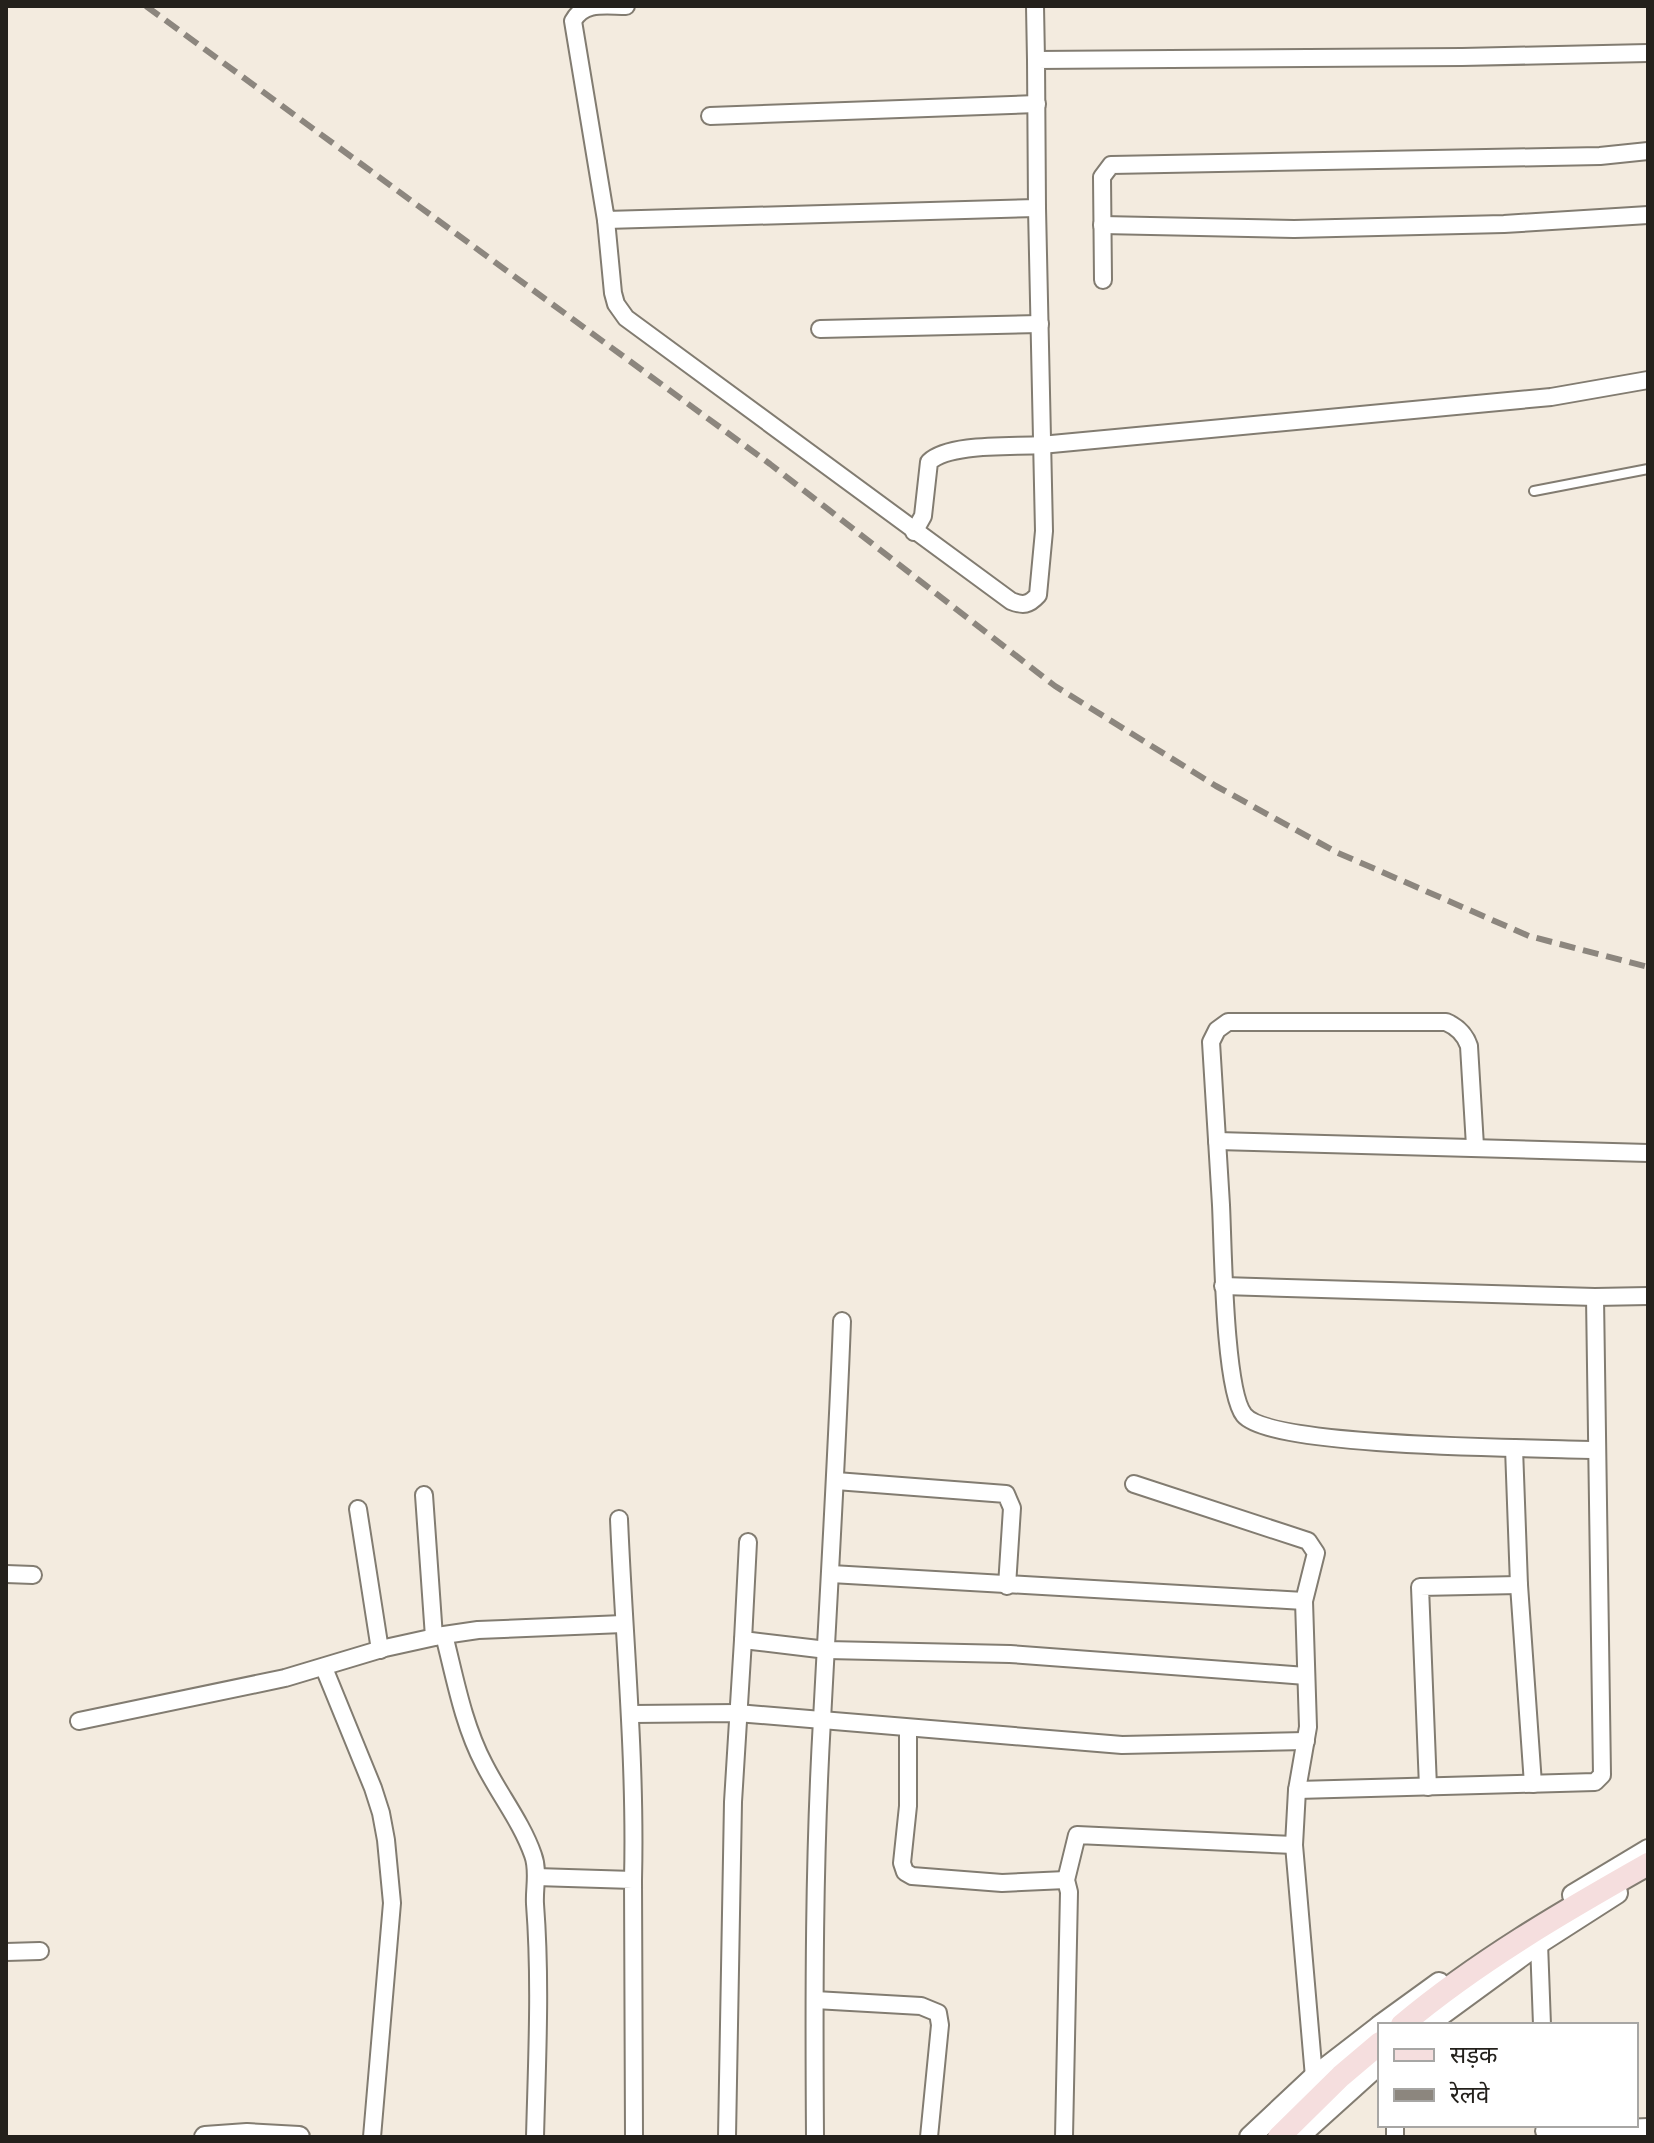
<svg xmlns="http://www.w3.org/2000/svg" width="1654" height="2143" font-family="Montserrat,'Noto Sans Devanagari',sans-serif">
<rect width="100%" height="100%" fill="#f3ebdf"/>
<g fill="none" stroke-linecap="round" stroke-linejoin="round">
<g stroke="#827c71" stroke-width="12">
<polyline id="service" points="1534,491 1648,469"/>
</g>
<g stroke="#827c71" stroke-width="20">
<g id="minor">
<path d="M626 6C606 6 584 1 573 21L606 220 1037 208 1036 60 1462 57 1648 53"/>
<polyline points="1035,6 1036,60"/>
<polyline points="710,116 1037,104"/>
<path d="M606 220 613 293 616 304 626 318 1011 601C1023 606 1029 605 1038 595L1044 531 1037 208"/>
<polyline points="1102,225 1294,229 1504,224 1648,215"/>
<polyline points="1103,280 1102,177 1111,165 1600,156 1648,151"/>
<polyline points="820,329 1040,324"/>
<path d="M914 532 923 516 929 462C949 443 1012 447 1041 445L1551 397 1648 380"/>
<polyline points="1217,1141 1648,1153"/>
<path d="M1475 1146 1469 1046C1465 1034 1458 1027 1446 1022H1228L1217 1030 1211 1042C1214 1097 1218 1151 1221 1205 1223 1244 1224 1390 1244 1415 1271 1448 1542 1448 1597 1450"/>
<polyline points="1223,1286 1595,1297 1648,1296"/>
<polyline points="1514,1448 1519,1585 1533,1784"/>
<polyline points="836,1481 1006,1494 1012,1508 1007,1586"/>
<polyline points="1134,1484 1308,1541 1316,1553 1304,1601 1308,1727 1297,1790 1294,1845 1314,2077"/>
<polyline points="424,1495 434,1637"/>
<polyline points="358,1509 380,1650"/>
<path d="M619 1519C624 1640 636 1759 633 1880"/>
<polyline points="748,1542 743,1640 827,1650 1010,1654 1306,1676"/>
<polyline points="6,1574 33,1575"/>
<polyline points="831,1574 1304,1601"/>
<polyline points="444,1635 478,1630 623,1624"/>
<polyline points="324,1668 373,1788 381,1813 386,1840 392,1903 372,2137"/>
<polyline points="632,1714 737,1713 1122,1745 1306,1741"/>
<path d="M79 1721 285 1678 385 1648 444 1635C455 1678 463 1724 484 1764 499 1794 522 1823 533 1855 539 1871 534 1888 535 1904 541 1982 537 2059 535 2137"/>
<polyline points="908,1729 908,1806 902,1863 905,1872 912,1876 1002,1883 1066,1880"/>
<polyline points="1428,1787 1420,1587 1519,1585"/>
<polyline points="1297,1790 1595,1782 1602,1775 1595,1297"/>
<polyline points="536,1877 633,1880 634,2137"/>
<polyline points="1539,1943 1542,2025"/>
<polyline points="6,1952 40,1951"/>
<polyline points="815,2000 921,2006 938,2013 940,2025 929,2137"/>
<polyline points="1395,2125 1395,2137"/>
<polyline points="1544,2131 1648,2127"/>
<polyline points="727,2137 733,1802 743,1640"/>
<path d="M815 2137C814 1998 814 1858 822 1720 829 1587 837 1454 842 1321"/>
<polyline points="1064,2137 1069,1892 1066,1880 1077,1835 1294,1845"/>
</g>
</g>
<g stroke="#827c71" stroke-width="24">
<g id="tertiary">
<polyline points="1573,1895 1648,1850"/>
<polyline points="1381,2025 1439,1983"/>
<polyline points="1427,2025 1539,1943 1617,1893"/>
<polyline points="205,2137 247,2134 299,2137"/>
<polyline points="1250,2137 1314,2077 1380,2026"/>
<polyline points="1298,2137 1380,2063"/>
</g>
</g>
<g stroke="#827c71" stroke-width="26">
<g id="secondary">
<path d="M1402 2025C1477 1962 1563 1912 1648 1864"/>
<polyline points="1279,2137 1341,2076 1380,2043"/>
</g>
</g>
<use href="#service" stroke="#fff" stroke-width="8"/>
<use href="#minor" stroke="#fff" stroke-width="16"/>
<use href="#tertiary" stroke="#fff" stroke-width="20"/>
<use href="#secondary" stroke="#f5dede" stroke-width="22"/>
<polyline stroke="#8c867e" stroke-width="6" stroke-dasharray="16 8" stroke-linecap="butt" points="146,6 770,464 1055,686 1216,786 1336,852 1529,936 1648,967"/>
</g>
<rect width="1654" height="2143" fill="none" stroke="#24211c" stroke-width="16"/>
<rect x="1378" y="2023" width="260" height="104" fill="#ffffff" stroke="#a7a6a4" stroke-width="2"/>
<rect x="1394" y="2049" width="40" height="12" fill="#f5dede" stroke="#a7a6a4" stroke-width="2"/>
<text x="1450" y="2063" font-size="24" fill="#24211c">सड़क</text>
<rect x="1394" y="2089" width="40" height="12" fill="#8c867e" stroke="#a7a6a4" stroke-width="2"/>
<text x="1450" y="2103" font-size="24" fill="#24211c">रेलवे</text>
</svg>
